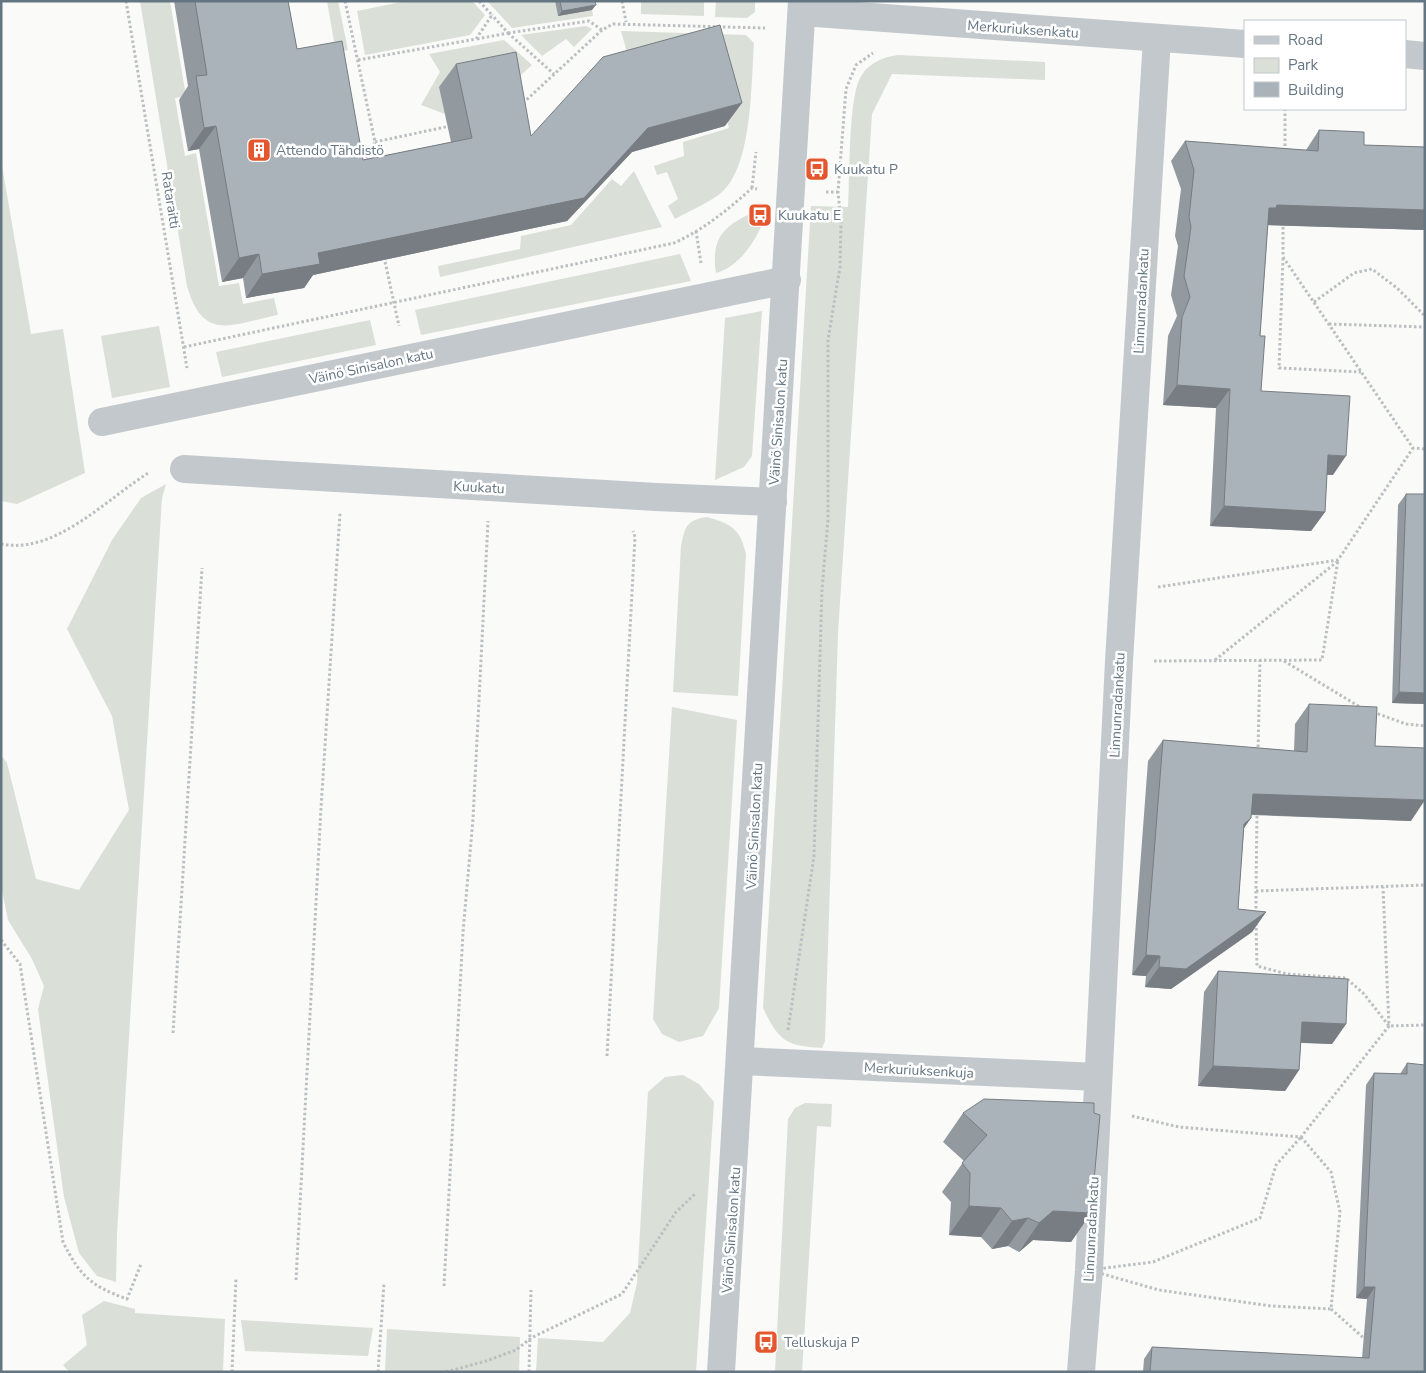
<svg xmlns="http://www.w3.org/2000/svg" width="1426" height="1373" font-family="'Nunito Sans',sans-serif">
<rect width="100%" height="100%" fill="#fafaf8"/>
<g fill="#dadfd7">
<path d="M140 1H170L186 96 175 98 185 156 196 153 219 286 239 283 243 304 274 298 278 315C233 324 203 343 187 286Z"/>
<polygon points="327,1 338,1 348,50 336,53"/>
<polygon points="406,1 472,1 485,15 470,35 365,55 357,11"/>
<polygon points="487,1 555,1 558,16 592,10 593,16 512,28"/>
<polygon points="641,1 704,1 704,16 641,14"/>
<polygon points="716,1 755,1 755,12 747,18 715,17"/>
<polygon points="586,26 592,29 574,47 566,39 542,56 521,35"/>
<path d="M621 31 746 35 754 43C751 82 753 164 722 192 709 203 689 211 675 219L668 206 678 199 667 172 657 175 654 166 684 156 683 142 729 128 706 44 628 56Z"/>
<polygon points="504,40 532,65 502,92 445,114 421,105 440,72 429,54"/>
<path d="M898 55 1045 62V80L892 74 872 114 838 633 825 1041 822 1048C786 1046 779 1041 763 1008L811 206 848 207C850 177 848 102 860 78 868 63 883 57 898 55Z"/>
<polygon points="1,160 31,334 63,329 85,473 17,504 1,501"/>
<polygon points="634,171 662,227 440,277 438,266 520,249 521,236 571,225 612,179 621,186"/>
<path d="M769 206C761 232 744 265 716 273 709 230 733 221 769 206Z"/>
<polygon points="680,254 691,281 421,335 415,310"/>
<polygon points="762,311 752,456 744,467 715,480 725,318"/>
<polygon points="370,320 376,345 222,377 216,352"/>
<polygon points="159,326 170,387 112,398 101,336"/>
<polygon points="166,484 162,498 117,1233 116,1282 97,1276 79,1253 64,1197 38,1009 44,986 32,959 8,920 1,886 1,755 7,763 36,879 79,890 129,810 112,716 67,629 112,540 141,498"/>
<path d="M707 517C731 524 740 528 746 554L738 696 673 692 681 546C685 527 686 520 707 517Z"/>
<polygon points="672,707 737,720 719,1008 703,1036 679,1042 662,1034 653,1019"/>
<polygon points="683,1075 699,1084 714,1102 696,1372 536,1372 538,1338 603,1342 630,1313 637,1283 648,1092 665,1077"/>
<polygon points="805,1103 832,1104 831,1127 817,1126 802,1372 775,1372 788,1119 795,1108"/>
<polygon points="104,1301 135,1309 135,1313 225,1319 223,1372 69,1372 63,1365 87,1345 82,1315"/>
<polygon points="241,1320 373,1328 368,1356 245,1351"/>
<polygon points="387,1329 520,1337 519,1372 385,1372"/>
</g>
<g fill="none" stroke-linecap="round" stroke-linejoin="round">
<g stroke="#bbbfc2" stroke-width="3" stroke-dasharray="2.5 2.5" stroke-linecap="butt">
<polyline points="126,1 187,368"/>
<polyline points="345,1 375,142 364,163"/>
<polyline points="622,1 626,22"/>
<polyline points="508,33 589,21 602,30"/>
<polyline points="508,33 554,74"/>
<polyline points="477,39 508,33 492,15"/>
<polyline points="358,60 476,39 492,15 479,1"/>
<polyline points="523,103 602,30 613,24 765,28"/>
<polyline points="375,142 450,126"/>
<polyline points="1285,151 1285,109"/>
<polyline points="752,188 756,152"/>
<polyline points="826,192 838,192"/>
<polyline points="1283,222 1283,257 1413,448 1425,449"/>
<polyline points="696,231 701,263"/>
<polyline points="384,257 399,326"/>
<polyline points="1283,258 1279,368 1361,372"/>
<polyline points="1314,302 1354,273 1372,269 1397,288 1425,316"/>
<polyline points="1329,324 1425,327"/>
<path d="M184 347 674 243C703 230 729 209 752 188L757 189"/>
<path d="M1 544C56 555 107 498 150 472"/>
<polyline points="1158,587 1338,560 1413,448"/>
<polyline points="1215,660 1338,561"/>
<polyline points="1154,661 1322,660 1338,560"/>
<polyline points="1284,661 1360,707"/>
<polyline points="1373,712 1406,724 1425,726"/>
<polyline points="1258,752 1260,660"/>
<polyline points="1257,811 1256,891 1425,885"/>
<polyline points="1256,891 1256,914"/>
<polyline points="1256,923 1257,966 1287,974 1346,978 1364,994 1389,1026 1425,1025"/>
<path d="M1 940 20 964 63 1242C80 1276 91 1286 127 1299L141 1264"/>
<polyline points="788,1030 814,856 822,589 828,520 828,340 840,267 841,223 838,192 846,89 856,65 873,53"/>
<polyline points="173,1033 202,568"/>
<polyline points="607,1056 635,537 633,531"/>
<polyline points="1132,1116 1179,1127 1301,1137 1389,1026 1383,887"/>
<polygon points="1301,1137 1331,1172 1340,1212 1331,1309 1271,1306 1159,1290 1089,1270 1153,1262 1260,1218 1276,1165"/>
<polyline points="296,1280 321,808 340,513"/>
<polyline points="444,1286 463,932 473,819 488,521"/>
<polyline points="1331,1309 1366,1340"/>
<polyline points="232,1372 236,1278"/>
<polyline points="378,1372 384,1283"/>
<polyline points="446,1372 486,1361 516,1350 531,1338 622,1294 676,1212 696,1193"/>
<polyline points="529,1372 531,1290"/>
</g>
<g stroke="#c3c8cc" stroke-width="28">
<polyline points="802,12 1245,44"/>
<polyline points="1405,54 1425,56"/>
<polyline points="102,422 787,280"/>
<polyline points="184,469 656,497 773,502"/>
<polyline points="741,1061 1097,1077"/>
<polyline points="721,1372 802,1"/>
<polyline points="1081,1372 1089,1270 1119,661 1157,38"/>
</g>
</g>
<g fill="#929a9f">
<polygon points="174,1 288,1 297,49 363,160 451,142 439,87 456,64 531,136 725,126 632,152 567,221 313,275 304,288 246,298 243,278 222,282 199,149 188,151 179,100 188,86"/>
<polygon points="555,1 595,1 592,10 558,16"/>
<polygon points="1319,130 1364,145 1425,147 1425,230 1268,225 1260,336 1261,391 1333,475 1327,475 1325,512 1311,531 1210,526 1216,408 1163,405 1168,336 1177,316 1171,295 1178,246 1175,236 1181,189 1171,161 1185,141 1306,150"/>
<polygon points="1406,494 1425,494 1425,704 1392,703 1398,505"/>
<polygon points="1309,704 1375,746 1411,821 1251,815 1251,818 1244,828 1238,909 1266,912 1252,932 1171,989 1145,987 1146,976 1132,975 1148,761 1163,740 1294,751 1295,724"/>
<polygon points="1218,971 1346,1024 1332,1044 1301,1043 1299,1070 1285,1091 1198,1086 1204,992"/>
<polygon points="1407,1063 1425,1372 1143,1372 1144,1359 1152,1347 1362,1358 1367,1299 1356,1298 1366,1085 1374,1073 1400,1074"/>
<polygon points="963,1113 1091,1213 1071,1242 1033,1240 1019,1252 1008,1246 992,1249 981,1237 949,1235 951,1202 942,1192 964,1161 943,1142"/>
</g>
<g fill="#777d82">
<polygon points="596,5 592,10 558,16 562,11"/>
<polygon points="742,103 725,126 632,152 567,221 313,275 304,288 246,298 262,274 648,128"/>
<polygon points="216,126 199,149 188,151 204,128"/>
<polygon points="1277,205 1425,210 1425,230 1265,225 1269,208"/>
<polygon points="259,254 243,278 222,282 239,258"/>
<polygon points="1177,385 1230,389 1216,408 1163,405"/>
<polygon points="1328,455 1346,456 1333,475 1315,474"/>
<polygon points="1224,506 1325,512 1311,531 1210,526"/>
<polygon points="1399,692 1425,693 1425,704 1392,703"/>
<polygon points="1253,794 1425,800 1411,821 1239,814"/>
<polygon points="1251,818 1237,838 1244,824"/>
<polygon points="1266,912 1252,932 1171,989 1145,987 1159,967"/>
<polygon points="1146,955 1160,956 1146,976 1132,975"/>
<polygon points="1302,1022 1346,1024 1332,1044 1288,1042"/>
<polygon points="1213,1066 1299,1070 1285,1091 1198,1086"/>
<polygon points="969,1206 1001,1208 981,1237 949,1235"/>
<polygon points="1053,1211 1091,1213 1071,1242 1033,1240 1019,1252 1039,1223"/>
<polygon points="1028,1218 1008,1246 992,1249 1012,1221"/>
<polygon points="1364,1287 1375,1287 1367,1299 1356,1298"/>
</g>
<g fill="#aab3b9" stroke="#777d82">
<polygon points="195,1 288,1 297,49 342,41 363,160 472,138 456,64 516,52 531,136 603,57 720,25 742,103 648,128 584,198 318,253 320,264 262,274 259,254 239,258 216,126 204,128 196,76 207,75"/>
<polygon points="560,1 595,1 596,5 562,11"/>
<polygon points="1319,130 1364,132 1364,145 1425,147 1425,210 1277,205 1276,208 1269,208 1260,336 1265,336 1261,391 1350,396 1346,456 1328,455 1325,512 1224,506 1230,389 1177,385 1182,317 1190,297 1184,276 1191,227 1189,217 1194,170 1185,141 1318,151"/>
<polygon points="1406,494 1425,494 1425,693 1399,692"/>
<polygon points="1309,704 1377,707 1375,746 1425,748 1425,800 1253,794 1251,818 1244,824 1238,909 1266,912 1186,969 1159,967 1160,956 1146,955 1163,740 1307,752"/>
<polygon points="1218,971 1348,979 1346,1024 1302,1022 1299,1070 1213,1066"/>
<polygon points="1407,1063 1425,1065 1425,1372 1150,1372 1152,1347 1369,1358 1375,1287 1364,1287 1374,1073 1407,1074"/>
<polygon points="984,1099 1094,1103 1094,1113 1100,1115 1091,1213 1053,1211 1039,1223 1028,1218 1012,1221 1001,1208 969,1206 970,1173 962,1163 987,1135 963,1113"/>
</g>
<defs>
<g id="building-square" transform="scale(1.25)"><rect x="-9" y="-9" width="18" height="18" rx="4" fill="#e4572e" stroke="#fff"/><path d="M-4-6H4V6H1V3H-1V6H-4ZM-2.5-4.3h1.7v1.8h-1.7ZM.8-4.3h1.7v1.8H.8ZM-2.5-1h1.7V.8h-1.7ZM.8-1h1.7V.8H.8Z" fill="#fff"/></g>
<g id="bus-square" transform="scale(1.25)"><rect x="-9" y="-9" width="18" height="18" rx="4" fill="#e4572e" stroke="#fff"/><path d="M-5-6H5V4H4V6H2V4H-2V6H-4V4H-5ZM-3.5-4V0h7V-4ZM-3.5 1.2v1.5H-2V1.2ZM2 1.2v1.5H3.5V1.2Z" fill="#fff"/></g>
</defs>
<g fill-rule="evenodd">
<use href="#building-square" x="259" y="150"/>
<use href="#bus-square" x="817" y="169"/>
<use href="#bus-square" x="760" y="215"/>
<use href="#bus-square" x="766" y="1342"/>
</g>
<g text-anchor="middle" stroke-width="5" stroke-linejoin="round" paint-order="stroke">
<g font-size="14" fill="#657683" stroke="#fff">
<text transform="translate(1023 29) rotate(4)" y="5">Merkuriuksenkatu</text>
<text transform="translate(171 200) rotate(81)" y="5">Rataraitti</text>
<text transform="translate(1141 301) rotate(-87)" y="5">Linnunradankatu</text>
<text transform="translate(371 366) rotate(-12)" y="5">Väinö Sinisalon katu</text>
<text transform="translate(778 422) rotate(-86)" y="5">Väinö Sinisalon katu</text>
<text transform="translate(479 487) rotate(3)" y="5">Kuukatu</text>
<text transform="translate(1117 705) rotate(-87)" y="5">Linnunradankatu</text>
<text transform="translate(754 826) rotate(-87)" y="5">Väinö Sinisalon katu</text>
<text transform="translate(919 1070) rotate(3)" y="5">Merkuriuksenkuja</text>
<text transform="translate(1091 1229) rotate(-87)" y="5">Linnunradankatu</text>
<text transform="translate(731 1230) rotate(-86)" y="5">Väinö Sinisalon katu</text>
</g>
<g font-size="14" fill="#657683" stroke="#fff" text-anchor="start">
<text x="276" y="155">Attendo Tähdistö</text>
<text x="834" y="174">Kuukatu P</text>
<text x="778" y="220">Kuukatu E</text>
<text x="784" y="1347">Telluskuja P</text>
</g>
</g>
<rect width="1426" height="1373" fill="none" stroke="#657683" stroke-width="5"/>
<rect x="1244" y="20" width="162" height="90" fill="#ffffff" stroke="#c1c8cd"/>
<rect x="1254" y="36" width="25" height="8" fill="#c3c8cc" stroke="#c1c8cd"/>
<text x="1288" y="45" font-size="15" fill="#657683">Road</text>
<rect x="1254" y="58" width="25" height="15" fill="#dadfd7" stroke="#c1c8cd"/>
<text x="1288" y="70" font-size="15" fill="#657683">Park</text>
<rect x="1254" y="82" width="25" height="15" fill="#aab3b9" stroke="#c1c8cd"/>
<text x="1288" y="95" font-size="15" fill="#657683">Building</text>
</svg>
